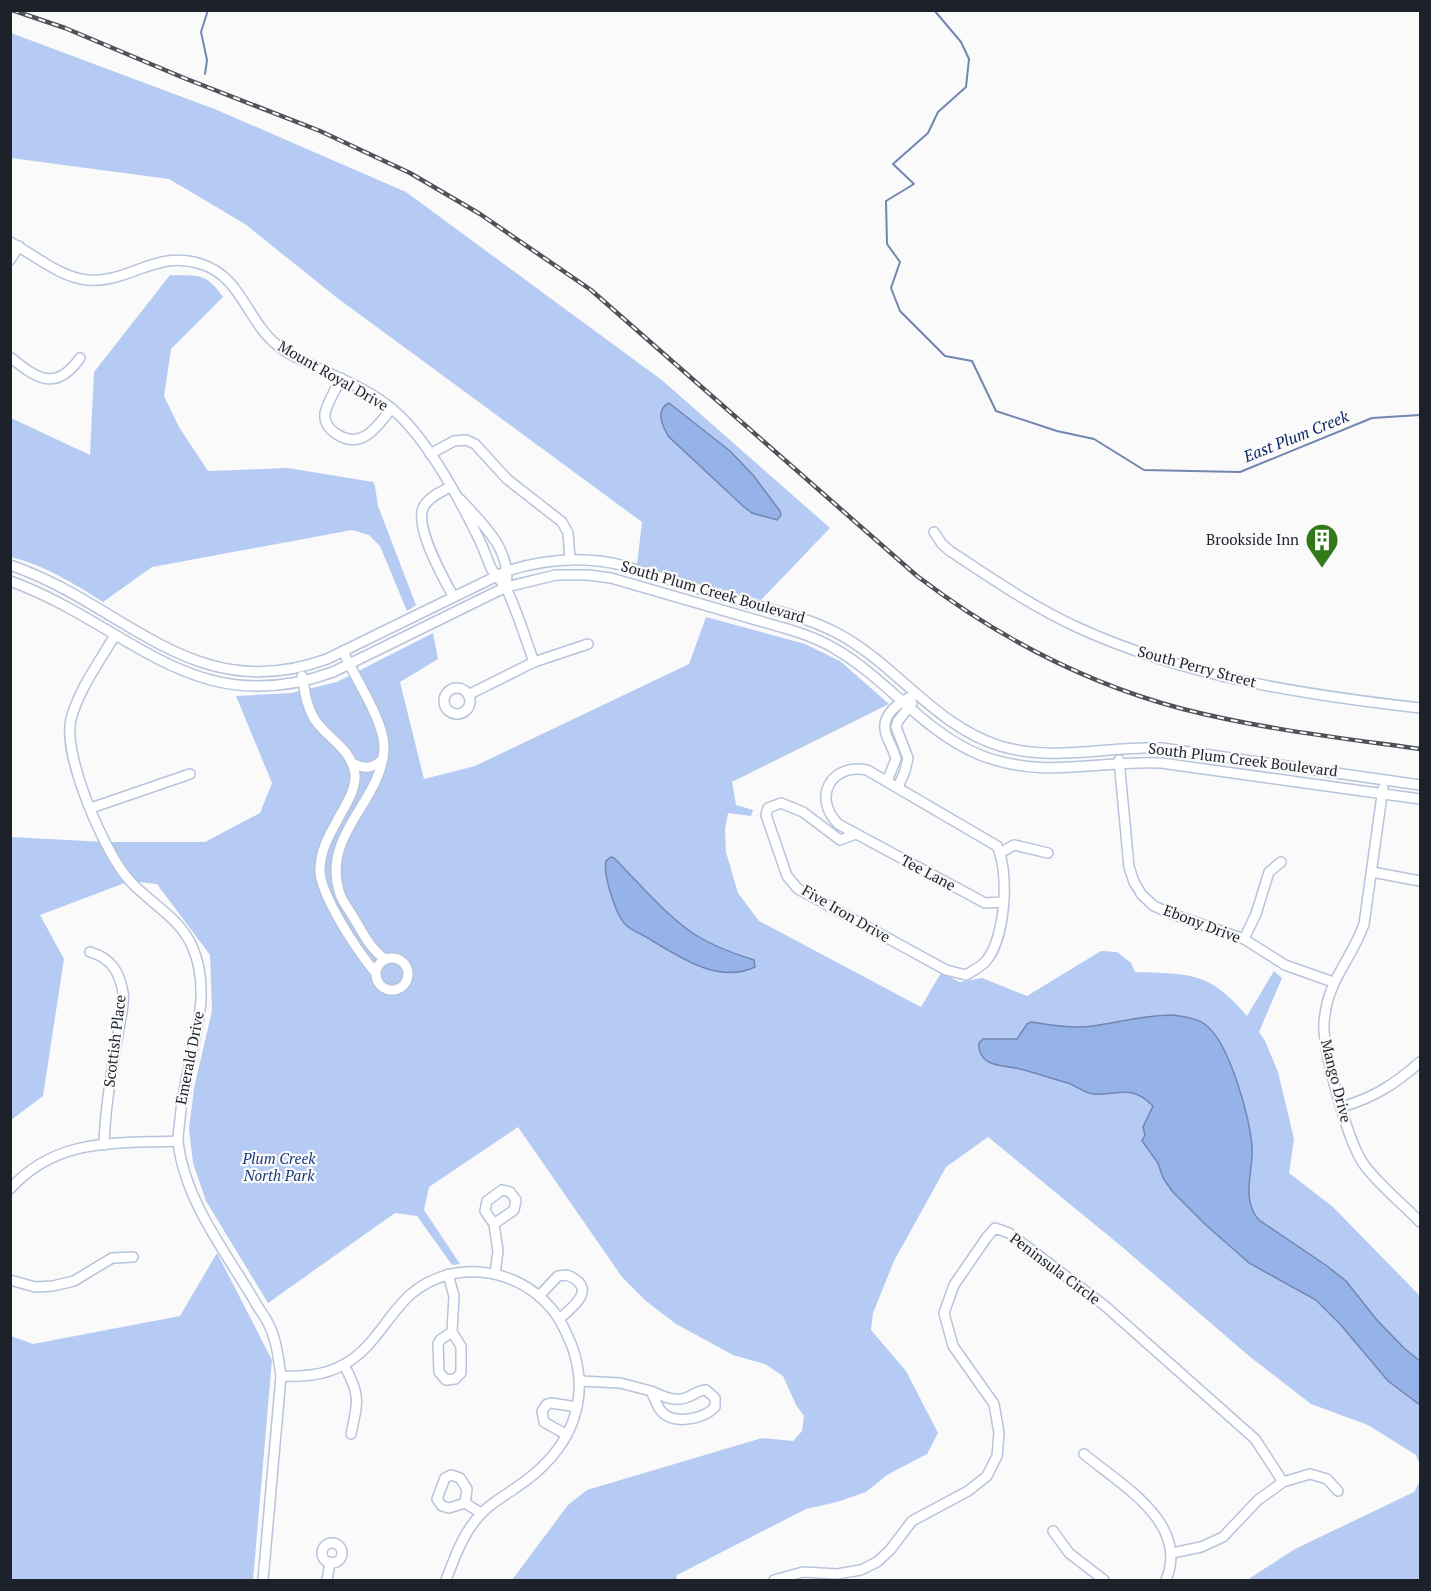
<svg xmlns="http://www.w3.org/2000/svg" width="1431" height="1591" font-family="'PT Serif',serif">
<rect width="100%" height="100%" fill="#fafafa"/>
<g fill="#b5cbf4">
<polygon points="11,33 217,110 406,192 663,381 830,528 761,600 637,565 642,522 336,297 245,224 169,179 11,158"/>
<path d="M170 275C198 276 206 272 223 297L171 349 164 396 179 427 208 471 288 468 373 482 375 486 378 506 416 605 407 611 380 546 369 535 352 530 152 567 103 602C75 584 44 565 11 557V418L90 455 94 372Z"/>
<path d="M706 617 805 644 840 661 889 704 732 782 736 805 753 810 751 816 728 813 725 830 726 852 738 893 759 921 921 1007 941 973 960 982 982 978 1027 996 1101 951 1117 952 1131 963 1135 972C1190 974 1209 971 1247 1016L1274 971 1282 978 1259 1032 1265 1041 1278 1072 1294 1139 1289 1173 1333 1207 1420 1296V1465L1416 1455 1368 1425 1311 1404 1249 1356 1121 1246 988 1137 946 1167 894 1261 873 1313 871 1330 906 1371 938 1433 927 1454 887 1475 866 1492 837 1502 806 1509 677 1575 676 1580H512L568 1505 587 1490 762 1438 793 1441 802 1431 804 1416 796 1405 783 1376 765 1364 733 1355 676 1324 646 1301 622 1277 518 1127 429 1187 424 1210 460 1264 452 1265 417 1216 395 1213 268 1303 206 1201 193 1163 189 1129 194 1088 212 1011 210 955 157 884 130 881 40 915 64 959 43 1096 11 1120V837L105 842H205L260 813 272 783 236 696 291 693 337 682 433 633 438 659 400 682 424 779 475 766 689 664Z"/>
<polygon points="217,1253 272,1360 253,1580 11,1580 11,1336 33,1344 180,1316"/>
<polygon points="1420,1481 1420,1580 1247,1580 1295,1549 1414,1492"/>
</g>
<g fill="#95b2e9" stroke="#7186b0" stroke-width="1.5">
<path d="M669 403 730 451 753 475 780 511 781 515 777 520 752 513 744 507 669 437C662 426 655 410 669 403Z"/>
<path d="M611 857 614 858C639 883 662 911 691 932 710 945 732 953 754 960L755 967C719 984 681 958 651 940 644 935 634 932 627 926 616 917 603 875 606 861Z"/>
<path d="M1173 1015C1185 1017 1198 1018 1207 1026 1230 1045 1249 1116 1252 1145 1254 1170 1240 1199 1259 1220L1327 1266 1346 1281 1376 1319 1404 1348 1420 1361V1405L1388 1381 1340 1324 1316 1300 1249 1263 1207 1226 1172 1191 1163 1178 1158 1163 1142 1141 1145 1135 1143 1127 1153 1106C1130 1083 1120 1096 1093 1094 1084 1093 1077 1086 1068 1083 1053 1079 1036 1073 1020 1069 1010 1066 998 1067 989 1062 982 1059 978 1050 979 1043L983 1039H1017L1027 1024 1031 1022C1052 1025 1072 1029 1093 1026 1120 1022 1145 1015 1173 1015Z"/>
</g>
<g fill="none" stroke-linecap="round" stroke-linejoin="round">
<g stroke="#7186b0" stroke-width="2">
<polyline points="934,10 961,42 969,59 966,87 938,112 928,133 893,164 914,184 886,201 887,244 900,262 891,288 900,311 945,356 972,361 996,411 1057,431 1094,439 1144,470 1240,472 1372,418 1420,415"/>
<polyline points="205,74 207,60 201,32 208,10"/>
</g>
<g stroke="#b7c4db" stroke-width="12">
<g id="minor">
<path d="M10 242C35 255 59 277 87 280 129 284 155 249 201 264 241 276 247 321 277 345 288 355 303 360 316 367 342 379 369 390 391 408 427 437 459 498 479 539 484 549 487 559 491 568 496 577 503 582 507 590 518 613 525 638 534 662"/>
<polyline points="10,260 19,246"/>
<path d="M10 357C37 379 56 392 80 358"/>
<path d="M341 378C336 389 328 401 325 413 324 422 328 428 335 433 361 451 376 428 391 409"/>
<polyline points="430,454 454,441 466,440 475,444 507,479 562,522 568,533 570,560"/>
<path d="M450 487C441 492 429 497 424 506 413 525 443 577 453 596"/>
<path d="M461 500C483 525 512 549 506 587"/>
<path d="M934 532 942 544 950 551C992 579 1033 607 1079 628 1186 677 1305 695 1420 708"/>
<path d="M10 565C125 604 193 708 327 659L507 571C545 559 586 556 625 566 666 579 706 591 747 603 777 611 809 618 837 633 896 664 935 726 1000 746 1054 762 1108 746 1162 748L1420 785"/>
<path d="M10 581C129 624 193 723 333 672L506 587 556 575H588L611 578 791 630C807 635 823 641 837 650 888 680 924 732 980 755 1045 780 1096 760 1161 763L1420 799"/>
<path d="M115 635C100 661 79 689 71 719 62 755 105 854 130 881 151 904 179 917 192 946 217 1002 183 1063 180 1120 179 1127 178 1135 178 1142 185 1201 225 1251 254 1300 258 1308 264 1315 268 1323 277 1340 278 1358 281 1376L263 1580"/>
<path d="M343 651C354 677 384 720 384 747 383 801 322 833 339 891 341 900 348 908 352 915 362 931 369 948 385 959"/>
<path d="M302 676C305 691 306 706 315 720 328 739 352 749 355 774 356 791 344 807 337 821 328 837 321 850 320 868 318 893 359 953 375 972"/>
<circle cx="457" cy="701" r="13"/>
<polyline points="468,695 534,662 588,644"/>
<polyline points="1119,760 1129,867 1134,882 1142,895 1154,906 1172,914 1244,939 1285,965 1333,982"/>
<path d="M351 762C364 770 372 769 383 759"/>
<path d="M887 781 896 759C894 751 890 744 887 737 878 715 899 702 916 694"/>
<polyline points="898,787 905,771 908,758 896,727 898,721 912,703"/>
<path d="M1383 788 1364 924C1354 954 1332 976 1326 1008 1325 1015 1323 1023 1324 1031 1326 1059 1348 1144 1365 1166 1381 1187 1403 1204 1420 1222"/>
<polyline points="91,808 190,774"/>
<path d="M856 834 840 840 803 812 781 803 768 808 766 815 787 876 798 889 946 970 966 975C972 971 981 967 986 961 1005 939 1010 873 997 846L867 770C831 763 812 797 838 824L985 903 1003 902"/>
<polyline points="1000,853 1014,845 1048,853"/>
<polyline points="1372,872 1420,881"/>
<polyline points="1244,939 1256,914 1269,872 1281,862"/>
<path d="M90 952C111 958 119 971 123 992 125 1004 120 1021 118 1034 112 1071 105 1107 104 1145"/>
<circle cx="392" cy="974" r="16"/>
<path d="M1342 1107C1375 1097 1395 1084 1420 1062"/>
<path d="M10 1189C57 1137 114 1144 178 1141"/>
<polyline points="494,1224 485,1211 487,1201 502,1190 510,1192 516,1200 514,1210 494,1224 498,1251 495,1274"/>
<polyline points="448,1274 454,1296 452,1332 440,1340 438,1344 439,1372 446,1380 455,1379 461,1373 461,1346 452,1332"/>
<polyline points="10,1280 35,1287 53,1286 74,1281 112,1258 133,1257"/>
<path d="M539 1296 558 1276 567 1275C599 1288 573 1307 559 1319"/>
<path d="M344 1365C361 1396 358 1401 351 1434"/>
<path d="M281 1376C300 1377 325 1375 343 1365 373 1350 387 1315 411 1294 452 1259 516 1267 550 1307 560 1318 566 1332 572 1346 581 1372 582 1395 573 1421 562 1451 540 1472 514 1489 503 1497 491 1503 482 1513 463 1532 455 1557 446 1580"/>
<path d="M580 1381 620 1383 651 1391C654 1397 657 1407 662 1412 674 1425 704 1419 715 1407V1398L706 1390C699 1390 695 1394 688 1397 676 1403 662 1396 651 1391"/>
<polyline points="567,1435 544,1422 542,1411 547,1404 551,1403 577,1407"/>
<path d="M1084 1454C1121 1485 1190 1523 1166 1580"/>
<polyline points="465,1503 449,1508 442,1506 437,1499 445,1478 451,1475 460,1478 467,1489 465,1503 481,1513"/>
<polyline points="1053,1531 1069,1553 1104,1580"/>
<circle cx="332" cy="1553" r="10"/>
<polyline points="1172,1553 1201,1547 1223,1537 1258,1500 1283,1482 1310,1474 1327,1479 1338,1491"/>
<polyline points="327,1580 330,1562"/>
<polyline points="774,1580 803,1572 837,1574 861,1570 877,1562 890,1550 912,1521 968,1491 987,1476 997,1456 999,1433 994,1404 953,1346 944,1313 954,1285 987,1237 995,1228 1009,1233 1104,1305 1255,1439 1283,1482"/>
</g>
</g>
<use href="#minor" stroke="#fff" stroke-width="9"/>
<g stroke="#4f5259" stroke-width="4.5">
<path id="rail" d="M12 10 65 28 184 78 320 131 410 173 480 214 591 290 917 576C996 636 1087 684 1183 709 1261 729 1341 738 1420 749"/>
</g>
<use href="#rail" stroke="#fafafa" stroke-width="2" stroke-dasharray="7" stroke-linecap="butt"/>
</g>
<defs>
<g id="building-pin" transform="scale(1.725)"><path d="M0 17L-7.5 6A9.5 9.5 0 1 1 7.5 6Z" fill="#337819" stroke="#fafafa"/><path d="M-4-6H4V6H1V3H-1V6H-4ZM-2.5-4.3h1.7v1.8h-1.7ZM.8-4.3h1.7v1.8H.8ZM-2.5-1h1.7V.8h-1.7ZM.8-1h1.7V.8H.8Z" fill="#fff"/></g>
</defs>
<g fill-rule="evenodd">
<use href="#building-pin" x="1322" y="540"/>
</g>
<g text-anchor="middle" stroke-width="4.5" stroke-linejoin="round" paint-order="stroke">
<g font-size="15" fill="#1d212a" stroke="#fafafa">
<text transform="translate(333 376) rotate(30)" y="5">Mount Royal Drive</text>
<text transform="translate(713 592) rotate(16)" y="5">South Plum Creek Boulevard</text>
<text transform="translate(1197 667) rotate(15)" y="5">South Perry Street</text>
<text transform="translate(1243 760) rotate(7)" y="5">South Plum Creek Boulevard</text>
<text transform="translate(928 873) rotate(28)" y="5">Tee Lane</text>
<text transform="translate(846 914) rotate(30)" y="5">Five Iron Drive</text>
<text transform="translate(1202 924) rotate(21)" y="5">Ebony Drive</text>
<text transform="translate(115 1041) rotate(-83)" y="5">Scottish Place</text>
<text transform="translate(190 1058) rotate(-79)" y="5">Emerald Drive</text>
<text transform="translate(1336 1081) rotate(76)" y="5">Mango Drive</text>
<text transform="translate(1055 1269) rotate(37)" y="5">Peninsula Circle</text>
</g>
<g font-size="15" fill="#1d212a" stroke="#fafafa" text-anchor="end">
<text x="1299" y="545">Brookside Inn</text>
</g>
<g font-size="15" font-style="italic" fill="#1c3a7b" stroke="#fafafa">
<text x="279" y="1164">Plum Creek<tspan x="279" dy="17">North Park</tspan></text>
</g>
<g font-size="16" font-style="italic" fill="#0a2664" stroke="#fafafa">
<text transform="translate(1296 436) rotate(-22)" y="6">East Plum Creek</text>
</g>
</g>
<rect width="1431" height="1591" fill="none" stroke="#1d212a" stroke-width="24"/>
</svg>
